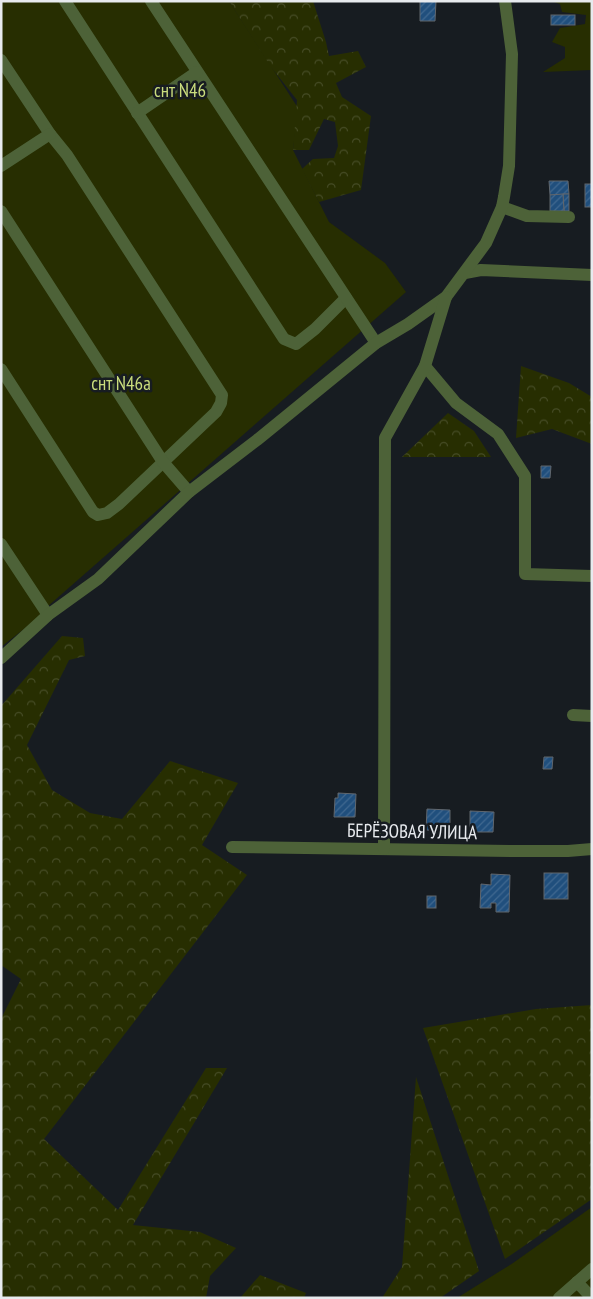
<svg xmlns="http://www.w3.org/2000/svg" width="593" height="1299" font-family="'PT Sans Narrow',sans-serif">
<defs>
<pattern id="forest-crowns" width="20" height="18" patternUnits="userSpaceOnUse" patternTransform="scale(1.25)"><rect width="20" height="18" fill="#272e01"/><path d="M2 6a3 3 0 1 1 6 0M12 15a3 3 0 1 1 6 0" fill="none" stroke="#464c26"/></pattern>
<pattern id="building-hatch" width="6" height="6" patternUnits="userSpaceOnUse" patternTransform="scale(1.25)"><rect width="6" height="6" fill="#204f7d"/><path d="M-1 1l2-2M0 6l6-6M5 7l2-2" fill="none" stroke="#406890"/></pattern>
</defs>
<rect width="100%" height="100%" fill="#171c21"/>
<g fill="#272e01">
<polygon points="1,1 229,1 298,108 293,150 329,222 385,263 406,292 47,607 38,618 1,647"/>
<polygon points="551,1 592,1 592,70 543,72 565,58 565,47 552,42 560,28 585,24 586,15 562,12 560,4"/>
<polygon points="592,1207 592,1298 457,1298 513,1263"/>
</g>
<g fill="url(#forest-crowns)">
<polygon points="229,1 313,1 326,42 329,56 358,51 366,67 336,83 342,97 371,116 361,190 319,202 302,169 313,159 334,158 338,146 335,122 324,119 309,150 293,150 297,100 271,67"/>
<polygon points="521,366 569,383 592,397 592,444 552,429 516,438"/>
<polygon points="448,413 474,431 491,457 402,457"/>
<polygon points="62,636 83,638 85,656 69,660 27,745 52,790 90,813 122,819 170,761 238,783 202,845 247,875 44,1139 118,1210 206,1068 227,1068 133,1225 200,1232 236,1248 210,1276 206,1298 1,1298 1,1019 21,979 1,965 1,706"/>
<polygon points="592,1005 592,1199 505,1259 423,1028 536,1009"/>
<polygon points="416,1077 479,1271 440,1298 382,1298 402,1267"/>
<polygon points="260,1275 306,1293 304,1298 240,1298"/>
</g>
<g fill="url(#building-hatch)" stroke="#60666d">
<polygon points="420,1 436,1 435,21 420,21"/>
<rect x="551" y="15" width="24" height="10"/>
<polygon points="549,181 568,181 569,194 550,195"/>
<rect x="585" y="184" width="7" height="23"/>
<polygon points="563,194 569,194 569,211 564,211"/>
<polygon points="563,194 564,211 550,211 550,195"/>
<polygon points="541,466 551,466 550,478 541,478"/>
<polygon points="544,757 553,757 552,769 543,769"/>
<polygon points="338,793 356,794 355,817 334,817 335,798 338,798"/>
<polygon points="427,809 450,810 450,831 426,830"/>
<polygon points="470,811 494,812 493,832 470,832"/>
<rect x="544" y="873" width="24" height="26"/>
<polygon points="491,874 510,875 509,912 496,912 496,903 491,903 491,908 480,908 481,884 491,885"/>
<rect x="427" y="896" width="9" height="12"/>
</g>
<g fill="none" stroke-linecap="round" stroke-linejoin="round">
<g stroke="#4d6238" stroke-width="12">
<polyline points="65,1 284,339 296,344 315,329 346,298"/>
<polyline points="151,1 376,343"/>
<polyline points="1,60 50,134 67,155 222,395 221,403 216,412 119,504 107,513 98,515 93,512 1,369"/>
<polyline points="137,113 197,72"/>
<polyline points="1,166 50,134"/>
<polyline points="502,207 527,216 569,217"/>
<polyline points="1,211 163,462 189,492"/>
<polyline points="465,273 481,270 592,275"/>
<polyline points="425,366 456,403 498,434 525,476 525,574 592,576"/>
<polyline points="1,544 48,615"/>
<polyline points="1,658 48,615 98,579 189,492 257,440 376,343 408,324 446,297 486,243 502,207 504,197 509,166 512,54 505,1"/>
<polyline points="573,715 592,716"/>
<polyline points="232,847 515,851 568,851 592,849"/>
<polyline points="384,849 385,438 425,366 446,297"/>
<polyline points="577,1282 592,1298"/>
<polyline points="559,1298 592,1269"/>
</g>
</g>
<g text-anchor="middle" stroke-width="5" stroke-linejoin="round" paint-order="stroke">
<g font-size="19" fill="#cadd7d" stroke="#171c21">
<text x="180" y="97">снт N46</text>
<text x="121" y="390">снт N46а</text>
</g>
<g font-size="19" fill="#e7eaee" stroke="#171c21">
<text transform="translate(412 831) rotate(1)" y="7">БЕРЁЗОВАЯ УЛИЦА</text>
</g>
</g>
<rect width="593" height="1299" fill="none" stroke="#e7eaee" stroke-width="5"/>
</svg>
